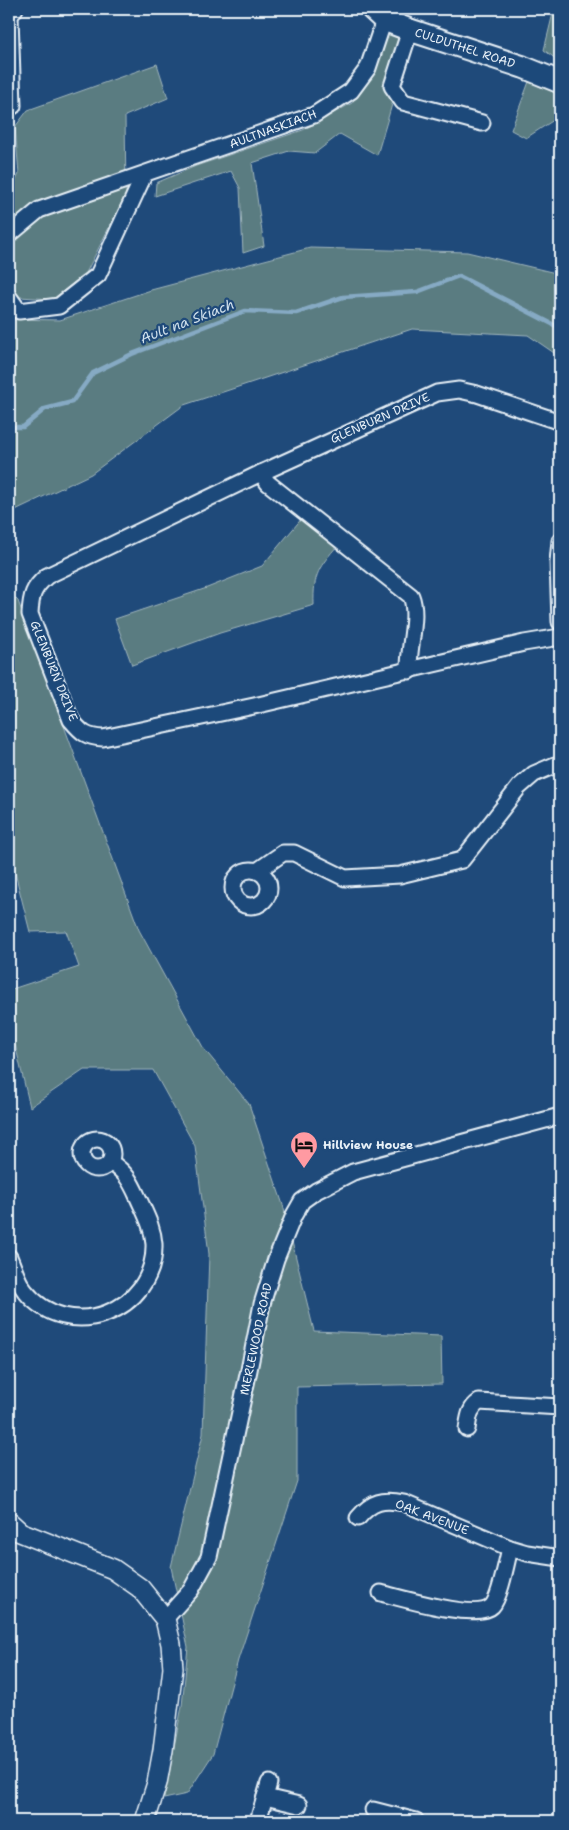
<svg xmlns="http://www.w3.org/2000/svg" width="569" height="1830" font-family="'Shantell Sans',sans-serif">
<rect width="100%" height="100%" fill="#1f4a7a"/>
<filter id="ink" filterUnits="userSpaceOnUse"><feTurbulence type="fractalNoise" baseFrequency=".02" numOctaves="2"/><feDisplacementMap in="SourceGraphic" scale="10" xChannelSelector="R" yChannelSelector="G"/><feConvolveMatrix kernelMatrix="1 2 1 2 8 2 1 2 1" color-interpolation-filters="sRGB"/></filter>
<g filter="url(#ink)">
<g fill="#5a7c81" stroke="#a1b6bc">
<polygon points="554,9 560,9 560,62 544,50"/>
<polygon points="386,34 399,35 386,86 393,101 377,155 340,134 315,153 289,151 252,163 264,246 243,253 240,188 231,171 155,196 156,183 196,166 303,130 352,103"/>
<polygon points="157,64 168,98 125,116 126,194 86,273 53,299 19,297 9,279 9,194 19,174 15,127 28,110"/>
<polygon points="530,79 560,92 560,116 526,138 511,130"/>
<polygon points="310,248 467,252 560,274 560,357 528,335 412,329 184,405 91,474 9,513 9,319 60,320 151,290"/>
<path d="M303 517 338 545C319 567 313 574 314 605L220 633 132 665 115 619 207 588 262 566Z"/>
<polygon points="9,592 18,601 139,930 204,1049 249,1104 283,1205 314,1331 441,1336 442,1384 297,1387 297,1481 238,1660 213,1754 187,1794 164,1799 182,1706 188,1647 171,1567 203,1434 209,1254 195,1146 153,1070 84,1070 30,1107 9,1019 9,990 79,967 66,931 30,932 9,849"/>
</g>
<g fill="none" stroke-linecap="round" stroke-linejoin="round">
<polyline stroke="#86aac4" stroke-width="4.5" points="9,427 23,427 45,409 72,402 93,373 132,354 245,311 296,313 343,297 417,292 459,276 560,328"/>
<g stroke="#e8f1f8" stroke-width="19">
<g id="minor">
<polyline points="410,30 392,86 403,102 482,123"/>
<polyline points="13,106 10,16 15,9"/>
<polyline points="9,235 39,210 314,115 351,91 368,68 384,20"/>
<polyline points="9,297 19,311 59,306 98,275 144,175"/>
<path d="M560 422 477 394 459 390 437 393 261 473 47 576C33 588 31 595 30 614L71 720C82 733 86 737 103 738L254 706 524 643 560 637"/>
<path d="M261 473 268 483 411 596C419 616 408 648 409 671"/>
<polyline points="560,541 558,562 560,622"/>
<circle cx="251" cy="888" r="18"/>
<polyline points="257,871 283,853 294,853 345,878 400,875 462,860 519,787 534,774 555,765 560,764"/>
<circle cx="97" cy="1154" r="15"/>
<path d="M9 1257C14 1268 17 1281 25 1291 68 1345 156 1312 154 1244 153 1229 147 1217 141 1204 132 1185 129 1174 110 1162"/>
<path d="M467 1429C469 1417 469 1409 479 1402L560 1407"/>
<path d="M358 1518C372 1501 383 1499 404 1503L510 1548 527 1553 560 1558"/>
<path d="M381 1593C401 1598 478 1621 492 1606 500 1598 507 1560 510 1548"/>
<polyline points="165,1619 191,1590 209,1557 249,1370 262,1304 276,1259 294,1215 302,1201 316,1191 353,1172 560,1116"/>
<polyline points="265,1797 299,1805"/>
<polyline points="373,1810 416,1821"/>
<polyline points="258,1821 269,1783"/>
</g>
</g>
<g stroke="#e8f1f8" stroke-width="22">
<polyline id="tertiary" points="9,1522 20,1532 113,1569 140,1588 165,1619 171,1644 173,1668 163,1750 157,1783 145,1821"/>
</g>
<g stroke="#e8f1f8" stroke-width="25">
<polyline id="secondary" points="372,9 384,20 410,30 523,67 560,82"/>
</g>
<use href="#minor" stroke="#1f4a7a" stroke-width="15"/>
<use href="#tertiary" stroke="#1f4a7a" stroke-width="19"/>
<use href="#secondary" stroke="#1f4a7a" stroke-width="21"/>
</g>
</g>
<defs>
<g id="hotel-pin" transform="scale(1.4375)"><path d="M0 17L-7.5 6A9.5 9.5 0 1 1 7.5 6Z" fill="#ff9aa2" stroke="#1f4a7a"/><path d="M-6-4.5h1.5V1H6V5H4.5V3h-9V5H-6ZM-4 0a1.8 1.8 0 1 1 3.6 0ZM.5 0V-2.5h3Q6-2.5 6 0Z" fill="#111"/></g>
</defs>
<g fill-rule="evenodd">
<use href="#hotel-pin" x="304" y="1145"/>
</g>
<g text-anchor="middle" stroke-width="4.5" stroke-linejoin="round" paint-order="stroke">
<g font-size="12" fill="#e8f1f8" stroke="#1f4a7a">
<text transform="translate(465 48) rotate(18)" y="4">CULDUTHEL ROAD</text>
<text transform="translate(273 129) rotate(-20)" y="4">AULTNASKIACH</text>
<text transform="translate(380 418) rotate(-24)" y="4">GLENBURN DRIVE</text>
<text transform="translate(54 671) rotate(68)" y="4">GLENBURN DRIVE</text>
<text transform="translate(256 1339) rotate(-78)" y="4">MERLEWOOD ROAD</text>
<text transform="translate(432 1517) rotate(21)" y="4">OAK AVENUE</text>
</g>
<g font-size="12" font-weight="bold" fill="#e8f1f8" stroke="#1f4a7a" text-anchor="start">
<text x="323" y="1149">Hillview House</text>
</g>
<g font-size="14" font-style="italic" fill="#cfdfeb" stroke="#1f4a7a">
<text transform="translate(187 321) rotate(-21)" y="5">Ault na Skiach</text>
</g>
</g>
<rect width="569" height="1830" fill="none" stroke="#1f4a7a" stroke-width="30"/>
<rect x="15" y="15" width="539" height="1800" fill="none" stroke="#e8f1f8" stroke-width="2" filter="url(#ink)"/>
</svg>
